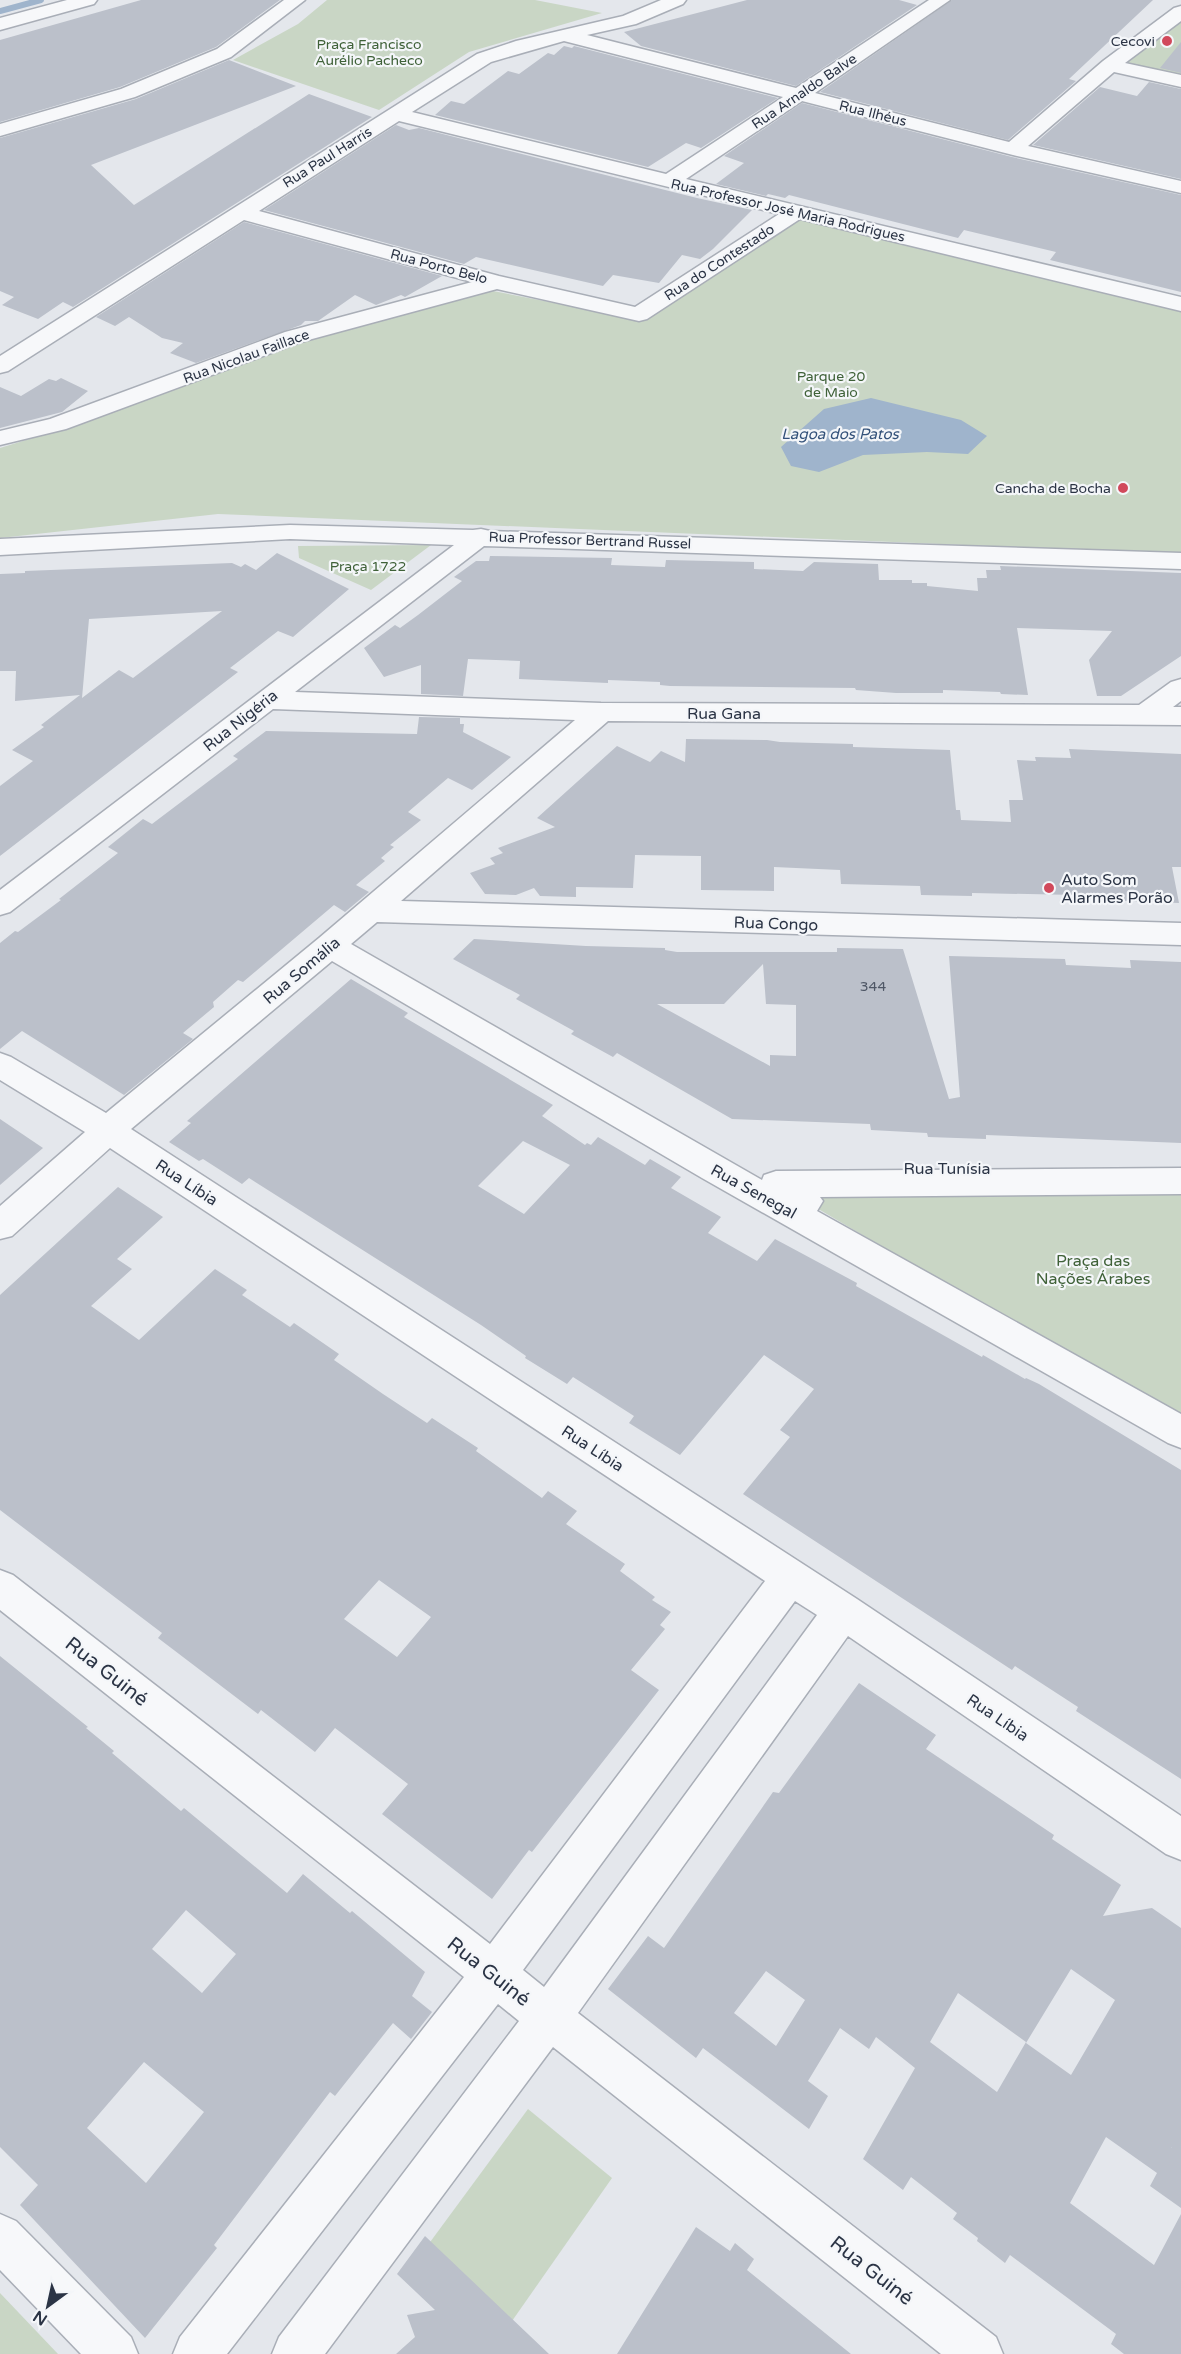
<svg xmlns="http://www.w3.org/2000/svg" width="1181" height="2354" font-family="'Varela Round',sans-serif">
<rect width="100%" height="100%" fill="#e4e7ec"/>
<g fill="#c9d6c5">
<polygon points="327,0 535,0 602,13 469,52 379,110 233,60 298,24"/>
<polygon points="1181,20 1181,75 1124,62"/>
<polygon points="802,217 1181,308 1181,554 218,514 0,538 0,448 78,424 313,337 493,291 642,320"/>
<polygon points="431,545 371,590 299,558 298,546"/>
<polygon points="1181,1181 1181,1423 776,1184"/>
<polygon points="528,2109 612,2178 496,2344 411,2268"/>
<polygon points="0,2293 58,2354 0,2354"/>
</g>
<polygon fill="#9fb4cc" points="871,398 961,420 987,436 968,454 927,452 863,455 819,472 791,466 781,447 824,409"/>
<g fill="none" stroke-linecap="round" stroke-linejoin="round">
<polyline stroke="#9fb4cc" stroke-width="6" points="0,11 41,0"/>
</g>
<g fill="#bbc0ca" fill-rule="evenodd">
<polygon points="141,0 280,0 216,47 120,87 0,122 0,40"/>
<polygon points="747,0 899,0 917,5 796,86 641,46 624,32"/>
<polygon points="952,0 1153,0 1069,79 1076,81 1008,140 820,92"/>
<polygon points="1181,42 1181,73 1160,68"/>
<polygon points="564,46 572,48 574,46 778,98 701,148 686,143 648,167 435,115 451,101 464,104 508,71 519,74 548,53 554,55"/>
<polygon points="229,60 296,86 91,165 134,205 309,94 372,117 73,307 63,302 38,319 2,305 14,297 0,291 0,138 136,99"/>
<polygon points="1149,82 1181,89 1181,179 1033,145 1100,87 1137,96"/>
<polygon points="802,103 1012,157 1181,195 1181,292 1050,260 1056,252 964,230 958,238 789,195 785,198 768,194 766,196 716,184 744,163 724,156"/>
<polygon points="396,125 409,130 419,128 697,198 752,210 713,249 700,259 682,255 659,283 613,275 603,286 476,257 464,264 264,210"/>
<polygon points="244,222 442,276 405,297 401,295 376,305 355,295 318,321 305,321 301,325 196,363 170,353 183,343 162,338 129,317 115,326 96,317"/>
<polygon points="61,378 88,391 62,412 0,428 0,387 21,396 49,379 56,381"/>
<path d="M277 553 349 589 293 637 278 631 230 668 238 672 0 856V786L33 761 12 750 44 727 41 725 80 695 15 701 16 671H0V574L25 573V571L232 563 241 567 245 564 256 570ZM222 611 133 678 119 670 82 698 89 619Z"/>
<polygon points="490,556 612,558 611,565 665,567 666,560 754,562 754,569 803,571 814,562 878,564 879,580 912,580 912,583 927,583 927,586 978,591 977,578 987,578 986,570 1001,570 1000,566 1181,573 1181,656 1121,696 1097,696 1089,660 1112,631 1017,628 1028,695 1001,694 1000,692 943,690 943,693 896,693 856,690 855,688 670,686 660,685 660,682 608,680 608,683 519,679 520,661 468,659 463,696 421,694 421,665 384,677 364,648 395,625 400,628 418,615 462,581 454,577 476,561 489,561"/>
<polygon points="419,717 460,718 460,724 464,724 463,732 511,757 472,790 448,778 408,812 421,820 390,845 394,847 381,858 385,861 356,885 369,892 345,912 334,905 243,982 238,980 213,1002 214,1007 183,1033 193,1039 124,1095 22,1031 0,1049 0,943 15,931 18,932 61,900 59,899 118,853 108,847 143,819 152,824 238,759 233,756 266,731 417,734"/>
<polygon points="686,739 767,740 780,742 853,744 853,747 950,750 956,810 960,810 961,820 1011,822 1009,800 1023,800 1017,760 1036,761 1035,757 1071,758 1069,749 1181,754 1181,867 1172,867 1179,903 1077,899 1076,895 972,893 972,896 921,895 920,886 841,884 840,870 774,867 774,891 701,890 701,856 635,855 633,888 576,887 576,897 540,896 534,888 516,895 485,894 470,873 495,864 490,858 503,853 498,848 555,827 537,818 617,746 650,762 661,751 685,762"/>
<path d="M474 939 586 946 665 948V950L677 952H837V948L903 949 949 1099 960 1097 949 956 1065 959 1066 965 1131 968 1130 960 1181 962V1143L986 1135V1139L928 1137 927 1133 871 1130 870 1124 732 1119 617 1053 613 1057 571 1034 574 1031 516 999 520 995 453 959ZM763 964 766 1004 796 1005V1056L770 1055V1066L657 1004H724Z"/>
<path d="M351 979 408 1013 404 1017 553 1105 542 1116 585 1145 587 1143 591 1145 598 1137 645 1165 650 1159 681 1177 671 1188 721 1217 708 1233 757 1261 775 1239 857 1283 856 1286 982 1357 983 1355 1025 1379 1026 1378 1039 1384 1181 1470V1779L1076 1711 1078 1707 1015 1666 1012 1670 743 1494 790 1437 780 1430 814 1389 764 1355 680 1455 629 1423 634 1416 573 1377 567 1384 525 1358 526 1356 481 1325 249 1178 242 1184 203 1159 199 1161 169 1142 191 1123 187 1121ZM523 1141 570 1165 524 1214 478 1186Z"/>
<polygon points="0,1119 43,1148 0,1185"/>
<path d="M118 1187 163 1217 117 1259 132 1269 91 1306 139 1340 215 1269 247 1290 242 1295 290 1327 294 1323 339 1354 334 1360 383 1394 427 1423 432 1418 478 1448 476 1451 542 1498 548 1491 577 1511 566 1524 625 1564 620 1571 655 1597 652 1600 671 1612 660 1625 665 1629 631 1670 659 1690 532 1852 529 1850 492 1899 382 1814 408 1784 335 1728 315 1752 261 1710 258 1714 158 1638 162 1633 0 1510V1295ZM379 1580 431 1617 397 1657 344 1619Z"/>
<path d="M0 1656 88 1727 86 1728 114 1751 112 1753 181 1811 184 1808 287 1893 303 1874 350 1913 352 1911 425 1972 412 1996 432 2012 411 2039 393 2023 335 2096 330 2092 214 2245 217 2248 145 2338 20 2205 38 2185 0 2147ZM186 1910 236 1954 202 1993 152 1949ZM144 2062 204 2112 146 2183 87 2128Z"/>
<path d="M859 1683 936 1735 926 1749 1054 1835 1052 1839 1121 1885 1103 1916 1152 1908 1181 1928V2129L1171 2148 1181 2129V2208L1150 2186 1157 2173 1106 2137 1070 2203 1154 2265 1181 2214V2354H1124L1111 2344 1116 2334 1010 2255 1005 2263 977 2241 978 2238 953 2219 957 2213 911 2177 903 2190 863 2159 915 2068 876 2037 869 2049 840 2028 808 2081 828 2096 809 2129 703 2048 696 2058 608 1989 648 1936 664 1948 773 1792 779 1793ZM1071 1969 1115 2000 1071 2075 1026 2043ZM766 1971 805 2000 776 2046 734 2013ZM958 1993 1026 2042 997 2092 930 2042Z"/>
<polygon points="696,2227 730,2251 735,2243 754,2259 747,2270 851,2354 617,2354"/>
<polygon points="425,2236 549,2354 396,2354 415,2337 407,2315 435,2310 397,2274"/>
</g>
<g fill="none" stroke-linecap="round" stroke-linejoin="round">
<g stroke="#a9aeb7" stroke-width="3">
<g id="minor">
<polygon points="67,0 97,0 94,4 0,30 0,18"/>
<polygon points="284,0 305,0 231,57 135,97 0,136 0,124 121,89 217,49"/>
<path d="M661 0H686L683 4 636 24 587 35 796 88 929 0H950L815 93 1009 142 1103 61 1174 8 1181 6V21L1125 63 1181 75V87L1114 72 1028 146 1181 181V193L1013 155 802 101 686 179 1181 297V311L800 219 647 319 639 321 497 289 301 342 66 429 0 445V431L50 419 285 332 472 282 244 220 8 371 0 373V356L477 54 516 41 623 16ZM564 41 783 97 666 174 412 112 491 62ZM399 121 779 214 635 307 499 276 259 211Z"/>
<path d="M290 525 473 530 481 529 490 531 1181 553V569L484 546 295 692 601 703 1139 705 1171 682 1181 679V701L1173 707H1181V725L608 721 401 901 1181 923V945L377 922 351 944 762 1180 764 1175 776 1171 1181 1168V1194L820 1197 823 1201 817 1211 1181 1414V1448L1168 1443 702 1178 332 961 131 1129 857 1599 1181 1816V1860L1166 1854 848 1636 578 2013 996 2337 1003 2354H941L553 2047 325 2354H272L279 2337 519 2021 498 2004 227 2354H173L180 2337 464 1977 0 1610V1570L13 1575 490 1944 765 1581 110 1148 12 1236 0 1239V1206L85 1132 0 1080V1053L11 1057 106 1113 319 938 575 720 273 709 10 912 0 915V890L454 545 290 539 0 555V539ZM795 1601 817 1615 544 1987 523 1970Z"/>
<polygon points="0,2214 16,2221 131,2337 138,2354 81,2354 0,2270"/>
</g>
</g>
<use href="#minor" fill="#f7f8fa" fill-rule="evenodd"/>
</g>
<g fill="#d1495b" stroke="#f4f6f9" stroke-width="2">
<circle cx="1167" cy="41" r="6"/>
<circle cx="1123" cy="488" r="6"/>
<circle cx="1049" cy="888" r="6"/>
</g>
<g text-anchor="middle" stroke-width="4.5" stroke-linejoin="round" paint-order="stroke">
<g font-size="14" fill="#2b3445" stroke="#f4f6f9" text-anchor="end">
<text x="1155" y="46">Cecovi</text>
<text x="1111" y="493">Cancha de Bocha</text>
</g>
<g font-size="14" fill="#3f6138" stroke="#f4f6f9">
<text x="369" y="49">Praça Francisco<tspan x="369" dy="16">Aurélio Pacheco</tspan></text>
<text x="831" y="381">Parque 20<tspan x="831" dy="16">de Maio</tspan></text>
<text x="368" y="571">Praça 1722</text>
</g>
<g font-size="14" fill="#2b3445" stroke="#f4f6f9">
<text transform="translate(804 91) rotate(-34)" y="5">Rua Arnaldo Balve</text>
<text transform="translate(873 113) rotate(14)" y="5">Rua Ilhéus</text>
<text transform="translate(327 157) rotate(-32)" y="5">Rua Paul Harris</text>
<text transform="translate(788 210) rotate(13)" y="5">Rua Professor José Maria Rodrigues</text>
<text transform="translate(719 262) rotate(-33)" y="5">Rua do Contestado</text>
<text transform="translate(439 266) rotate(15)" y="5">Rua Porto Belo</text>
<text transform="translate(246 356) rotate(-20)" y="5">Rua Nicolau Faillace</text>
<text transform="translate(590 540) rotate(2)" y="5">Rua Professor Bertrand Russel</text>
</g>
<g font-size="14" fill="#4f5766">
<text x="873" y="991">344</text>
</g>
<g font-size="15" font-style="italic" fill="#34527a" stroke="#f4f6f9">
<text x="840" y="439">Lagoa dos Patos</text>
</g>
<g font-size="16" fill="#2b3445" stroke="#f4f6f9">
<text x="724" y="719">Rua Gana</text>
<text transform="translate(240 720) rotate(-38)" y="6">Rua Nigéria</text>
<text transform="translate(776 923) rotate(2)" y="6">Rua Congo</text>
<text transform="translate(301 970) rotate(-40)" y="6">Rua Somália</text>
<text x="947" y="1174">Rua Tunísia</text>
<text transform="translate(187 1182) rotate(33)" y="6">Rua Líbia</text>
<text transform="translate(754 1191) rotate(29)" y="6">Rua Senegal</text>
<text transform="translate(593 1448) rotate(33)" y="6">Rua Líbia</text>
<text transform="translate(998 1717) rotate(34)" y="6">Rua Líbia</text>
</g>
<g font-size="16" fill="#2b3445" stroke="#f4f6f9" text-anchor="start">
<text x="1061" y="885">Auto Som<tspan x="1061" dy="18">Alarmes Porão</tspan></text>
</g>
<g font-size="16" fill="#3f6138" stroke="#f4f6f9">
<text x="1093" y="1266">Praça das<tspan x="1093" dy="18">Nações Árabes</tspan></text>
</g>
<g font-size="20" fill="#2b3445" stroke="#f4f6f9">
<text transform="translate(107 1671) rotate(38)" y="7">Rua Guiné</text>
<text transform="translate(489 1971) rotate(38)" y="7">Rua Guiné</text>
<text transform="translate(872 2270) rotate(38)" y="7">Rua Guiné</text>
</g>
</g>
<g transform="translate(48 2306) rotate(213)" stroke="#f4f6f9" stroke-width="4.5" paint-order="stroke">
<path d="M0-4.5L10 22L0 15L-10 22Z" fill="#2b3445"/>
<text y="-9" font-size="16" font-weight="bold" text-anchor="middle" fill="#2b3445">N</text>
</g>
</svg>
